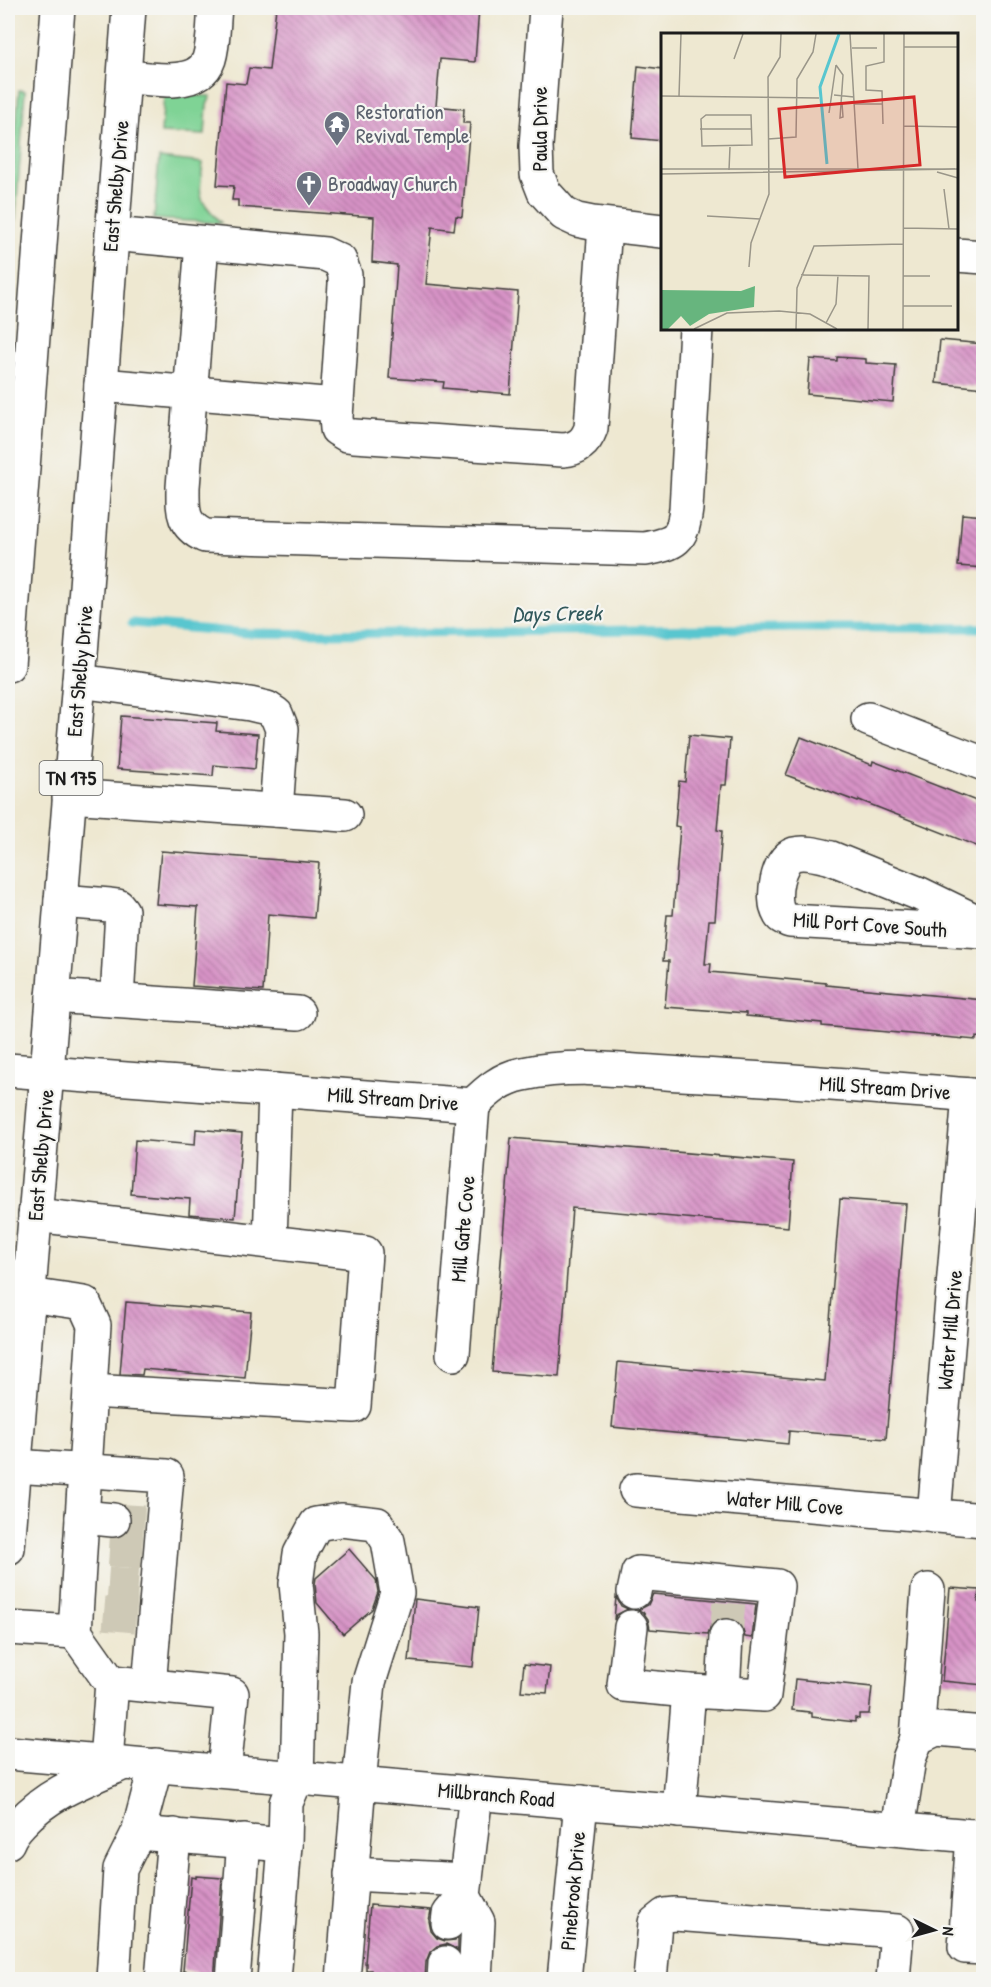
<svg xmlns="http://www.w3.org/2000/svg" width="991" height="1987" font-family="'Patrick Hand',sans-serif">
<defs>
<pattern id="building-back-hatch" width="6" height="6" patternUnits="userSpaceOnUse" patternTransform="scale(1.5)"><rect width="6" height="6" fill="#d793c6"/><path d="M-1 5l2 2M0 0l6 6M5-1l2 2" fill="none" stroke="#ae77a0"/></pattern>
</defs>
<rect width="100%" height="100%" fill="#f6f6f2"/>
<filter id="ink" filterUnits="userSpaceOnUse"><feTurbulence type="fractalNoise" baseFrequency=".0167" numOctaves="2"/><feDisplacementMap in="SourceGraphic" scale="12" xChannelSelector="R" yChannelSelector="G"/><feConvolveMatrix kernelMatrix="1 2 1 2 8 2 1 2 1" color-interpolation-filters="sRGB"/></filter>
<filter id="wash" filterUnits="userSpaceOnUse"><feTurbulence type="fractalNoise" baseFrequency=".008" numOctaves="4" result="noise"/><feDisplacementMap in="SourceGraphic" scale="24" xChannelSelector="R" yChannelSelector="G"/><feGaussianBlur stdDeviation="1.35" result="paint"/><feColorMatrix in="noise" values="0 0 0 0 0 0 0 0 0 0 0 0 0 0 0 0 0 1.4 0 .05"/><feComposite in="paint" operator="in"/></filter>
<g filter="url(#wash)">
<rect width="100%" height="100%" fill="#eee8d1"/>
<g fill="#7fd395" stroke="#4e7858" stroke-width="1.5">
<polygon points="19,90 25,91 14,239 8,238"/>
<polygon points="164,95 211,96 207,105 205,135 161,133"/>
<path d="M159 158 203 163C199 199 196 196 221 223L154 219Z"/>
</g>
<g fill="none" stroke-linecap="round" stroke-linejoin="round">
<polyline stroke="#58c6cf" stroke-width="9" points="132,623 246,633 330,634 785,628 984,628"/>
</g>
<g id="blocks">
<g fill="url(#building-back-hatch)">
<polygon points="276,8 479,8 475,62 440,59 436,106 464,109 463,123 470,123 462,217 456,216 454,230 432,227 426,284 518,292 510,394 443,388 444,382 389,378 397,265 372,262 374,217 238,207 238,200 232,200 234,186 217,185 226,82 246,84 249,68 269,70"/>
<polygon points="638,66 663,69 663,141 632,138"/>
<polygon points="940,340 984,344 984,388 936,383"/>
<polygon points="837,357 866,359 866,363 896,365 893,402 807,394 810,359 837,361"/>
<polygon points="962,514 984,516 984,568 958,566"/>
<polygon points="121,716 217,723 216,731 258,734 255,769 214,765 213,776 117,769"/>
<polygon points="689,735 730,739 726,785 721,785 717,830 722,831 715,920 709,920 705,964 711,964 710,972 826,983 826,985 984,1000 984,1038 976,1037 976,1040 822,1026 822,1023 746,1016 746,1013 665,1007 669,961 663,961 667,915 673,915 680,827 675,826 679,781 685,782"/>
<polygon points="801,737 872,765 873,761 984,804 984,849 859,800 858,802 786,775"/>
<polygon points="161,851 319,863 314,918 268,914 263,991 192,986 198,907 156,904"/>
<polygon points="196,1129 242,1133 235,1218 189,1214 190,1199 131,1194 135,1140 195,1145"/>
<polygon points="511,1138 793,1162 788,1227 572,1208 559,1377 492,1372"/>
<polygon points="840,1199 906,1204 886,1439 789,1431 788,1444 612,1427 618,1362 825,1381"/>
<polygon points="126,1302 251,1312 245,1378 143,1369 142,1375 120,1374"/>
<polygon points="349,1549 376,1580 378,1592 372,1609 343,1634 317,1603 315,1584 316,1578"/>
<polygon points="950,1588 979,1590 978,1602 984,1602 984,1685 942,1681"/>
<polygon points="653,1594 756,1604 752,1638 745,1637 742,1627 737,1621 728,1617 717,1620 711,1625 708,1634 650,1629 648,1619 643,1612 638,1610 648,1605"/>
<polygon points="616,1597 621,1606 628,1609 616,1615 614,1620"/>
<polygon points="415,1599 479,1607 473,1667 409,1661"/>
<polygon points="524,1664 550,1667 547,1693 521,1691"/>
<polygon points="795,1679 872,1687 869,1714 859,1714 859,1719 855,1718 855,1722 812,1717 812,1713 809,1713 809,1712 792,1710"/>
<polygon points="196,1876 222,1878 214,1980 198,1980 199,1973 183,1971 191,1877 196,1878"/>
<polygon points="370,1905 431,1910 429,1921 431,1931 437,1938 445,1941 455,1940 458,1938 458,1950 446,1944 437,1946 430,1952 426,1962 425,1980 370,1980 371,1970 366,1970 366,1963 365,1963"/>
</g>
</g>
</g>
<g filter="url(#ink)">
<use href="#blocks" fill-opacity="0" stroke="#3c3b37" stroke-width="1.5"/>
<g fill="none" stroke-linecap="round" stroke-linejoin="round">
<g stroke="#cec9b6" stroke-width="33" stroke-dasharray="33 16" stroke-linecap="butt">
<polyline points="113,1520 144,1522"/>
<polyline points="109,1550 142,1552"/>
<polyline points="108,1583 138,1585"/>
<polyline points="104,1613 136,1616"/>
<polyline points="726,1636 729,1601"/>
</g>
<g stroke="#3c3b37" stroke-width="36">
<g id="minor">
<polyline points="546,8 536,146 537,174 544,192 564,214 577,220 592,223 662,231"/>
<path d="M124 76C149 79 199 89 209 59 214 43 213 24 215 8"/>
<path d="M112 234 325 254 340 261 345 275V284L336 417 337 429 347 435 354 436 563 450C578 449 586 442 591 428L605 225"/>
<path d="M202 243 183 487C183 510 181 525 205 536L645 549C676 543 682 541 686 509L696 328"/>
<polyline points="956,255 984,257"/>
<polyline points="101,385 336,405"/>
<polyline points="79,681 250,704 267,708 276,714 282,729 276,810"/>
<polyline points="868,719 984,764"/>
<polyline points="69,796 345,815"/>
<polyline points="61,901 110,905 118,906 122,911 117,1000"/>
<path d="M984 925 920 894 831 858C819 855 806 851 794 854 777 859 771 900 779 913 781 918 785 919 790 921L984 932"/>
<polyline points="53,996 298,1013"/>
<path d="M8 1070 473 1105C488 1090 502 1078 523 1074 575 1063 630 1071 682 1074 783 1079 883 1088 984 1096"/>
<polyline points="35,1215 365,1253 354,1406 90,1391"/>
<polyline points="270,1242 275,1090"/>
<polyline points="29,1295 84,1303 94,1325 75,1632 106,1676 112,1682 232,1694 224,1771"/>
<polyline points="453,1354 473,1105"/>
<polyline points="14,1466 167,1476 149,1686"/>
<polyline points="636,1490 984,1520"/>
<polyline points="934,1516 969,1095"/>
<polyline points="82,1517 113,1520"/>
<polyline points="634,1592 638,1573 777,1586 764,1695 689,1691 679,1811"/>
<polyline points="631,1627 624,1685 689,1691"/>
<polyline points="8,1628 75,1632"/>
<polyline points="723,1693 726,1636"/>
<polyline points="917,1738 928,1590"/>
<polyline points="106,1761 112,1682"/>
<polyline points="898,1829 909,1759 917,1738 936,1729 984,1733"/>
<polyline points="138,1833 285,1845"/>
<polyline points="973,1836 965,1947 984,1948"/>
<polyline points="351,1874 466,1880"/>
<polyline points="448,1923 449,1914 464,1896"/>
<polyline points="113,1980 120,1869 138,1833 156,1765"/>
<polyline points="162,1980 174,1835"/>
<polyline points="233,1980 244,1841"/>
<polyline points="274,1980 285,1845 286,1803 297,1777 301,1633 296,1584 300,1554 316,1524 341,1520 377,1524 388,1541 397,1593 369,1682 359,1783 343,1980"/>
<polyline points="444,1980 445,1963"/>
<polyline points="475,1980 478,1922 464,1896 476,1793"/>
<polyline points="564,1980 581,1802"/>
<polyline points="650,1980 655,1923 665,1915 675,1914 897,1931 893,1980"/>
</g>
</g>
<g stroke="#3c3b37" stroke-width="36">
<g id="major">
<polyline points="8,665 58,8"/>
<polyline points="8,1548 79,681 129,8"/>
<polyline points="8,1753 984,1837"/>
<path d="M8 1842C11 1834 15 1829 21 1823 48 1793 85 1780 122 1764"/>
</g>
</g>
<use href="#minor" stroke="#fff" stroke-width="33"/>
<use href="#major" stroke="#fff" stroke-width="33"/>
</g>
</g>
<defs>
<g id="temple-pin" transform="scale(1.35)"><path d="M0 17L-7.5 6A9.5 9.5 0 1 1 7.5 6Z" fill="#6b7280" stroke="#f6f6f2"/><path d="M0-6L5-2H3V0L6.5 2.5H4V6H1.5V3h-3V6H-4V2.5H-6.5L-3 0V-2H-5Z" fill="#fff"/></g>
<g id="church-pin" transform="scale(1.35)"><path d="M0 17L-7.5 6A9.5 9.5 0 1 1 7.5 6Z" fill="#6b7280" stroke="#f6f6f2"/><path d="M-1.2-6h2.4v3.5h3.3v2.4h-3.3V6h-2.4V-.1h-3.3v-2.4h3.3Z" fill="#fff"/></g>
</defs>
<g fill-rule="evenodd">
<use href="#temple-pin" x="337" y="124"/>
<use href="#church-pin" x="309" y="184"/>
</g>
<g text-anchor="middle" stroke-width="4.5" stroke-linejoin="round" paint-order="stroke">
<rect fill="#f6f6f2" stroke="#5d5d5c" stroke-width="1.5" x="39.5" y="761" width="63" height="34" rx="4.5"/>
<g font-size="20" font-weight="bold" fill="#1c1c1c">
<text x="71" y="785">TN 175</text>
</g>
<g font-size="21" fill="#5b616d" stroke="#f6f6f2" text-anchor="start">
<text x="356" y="119">Restoration<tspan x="356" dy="24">Revival Temple</tspan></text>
<text x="328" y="191">Broadway Church</text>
</g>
<g font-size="21" fill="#1c1c1c" stroke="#f6f6f2">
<text transform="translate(540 129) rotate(-90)" y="7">Paula Drive</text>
<text transform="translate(116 186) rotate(-85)" y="7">East Shelby Drive</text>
<text transform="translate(80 671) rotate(-85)" y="7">East Shelby Drive</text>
<text transform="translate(870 925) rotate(4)" y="7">Mill Port Cove South</text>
<text transform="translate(885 1088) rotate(4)" y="7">Mill Stream Drive</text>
<text transform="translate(393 1099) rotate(4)" y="7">Mill Stream Drive</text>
<text transform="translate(41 1155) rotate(-85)" y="7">East Shelby Drive</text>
<text transform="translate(463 1229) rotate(-85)" y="7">Mill Gate Cove</text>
<text transform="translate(950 1330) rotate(-85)" y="7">Water Mill Drive</text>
<text transform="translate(785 1503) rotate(5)" y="7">Water Mill Cove</text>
<text transform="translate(496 1795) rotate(5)" y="7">Millbranch Road</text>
<text transform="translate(573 1891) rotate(-85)" y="7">Pinebrook Drive</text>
</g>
<g font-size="22" font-style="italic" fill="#31585b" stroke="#f6f6f2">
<text transform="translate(557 613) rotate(-1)" y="8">Days Creek</text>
</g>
</g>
<g transform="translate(661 33)">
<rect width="297" height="297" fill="#eee8d1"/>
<path d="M94 253 93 274 48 281 29 293 20 283 7 296H0V257L80 258Z" fill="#67b57e"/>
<path fill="none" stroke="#58c6cf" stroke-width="3" d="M166 131 159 54 178 1"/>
<path fill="none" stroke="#9a9689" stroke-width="1.5" d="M189 1 197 136M243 14H297M191 15H216M73 26 82 1M175 32 182 42 179 85 182 84 181 70M173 62 193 64M0 63 158 65M18 63 20 1M193 71H222M168 80 175 32M45 82H90L91 112 41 113 40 86ZM222 91 221 58 205 57V33L223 29V1M243 93 297 94M39 96H91M107 106 135 104 136 46 152 19 155 1M0 136H294M68 137 69 114M276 139 297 145M0 141 297 136M283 156 288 196M46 183 99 186M243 195 297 196M88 234 90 210 108 161 107 44 119 24 120 1M140 242 208 243 207 296M242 243H269M242 273H291M165 290 175 271 177 242M33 296 66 280 118 278 149 281 176 296M135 296 136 255 153 213 242 211M242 296 243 1"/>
<path fill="#d62828" fill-opacity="0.15" stroke="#d62828" stroke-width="3" d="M253 64 259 132 124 144 118 76Z"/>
<rect width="297" height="297" fill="none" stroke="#1c1c1c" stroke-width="3"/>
</g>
<rect width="991" height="1987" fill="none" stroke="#f6f6f2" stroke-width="30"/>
<g transform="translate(934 1930) rotate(95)" stroke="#f6f6f2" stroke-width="4.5" paint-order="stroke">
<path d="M0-4.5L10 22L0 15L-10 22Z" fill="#1c1c1c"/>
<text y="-9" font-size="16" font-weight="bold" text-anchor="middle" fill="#1c1c1c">N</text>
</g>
</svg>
